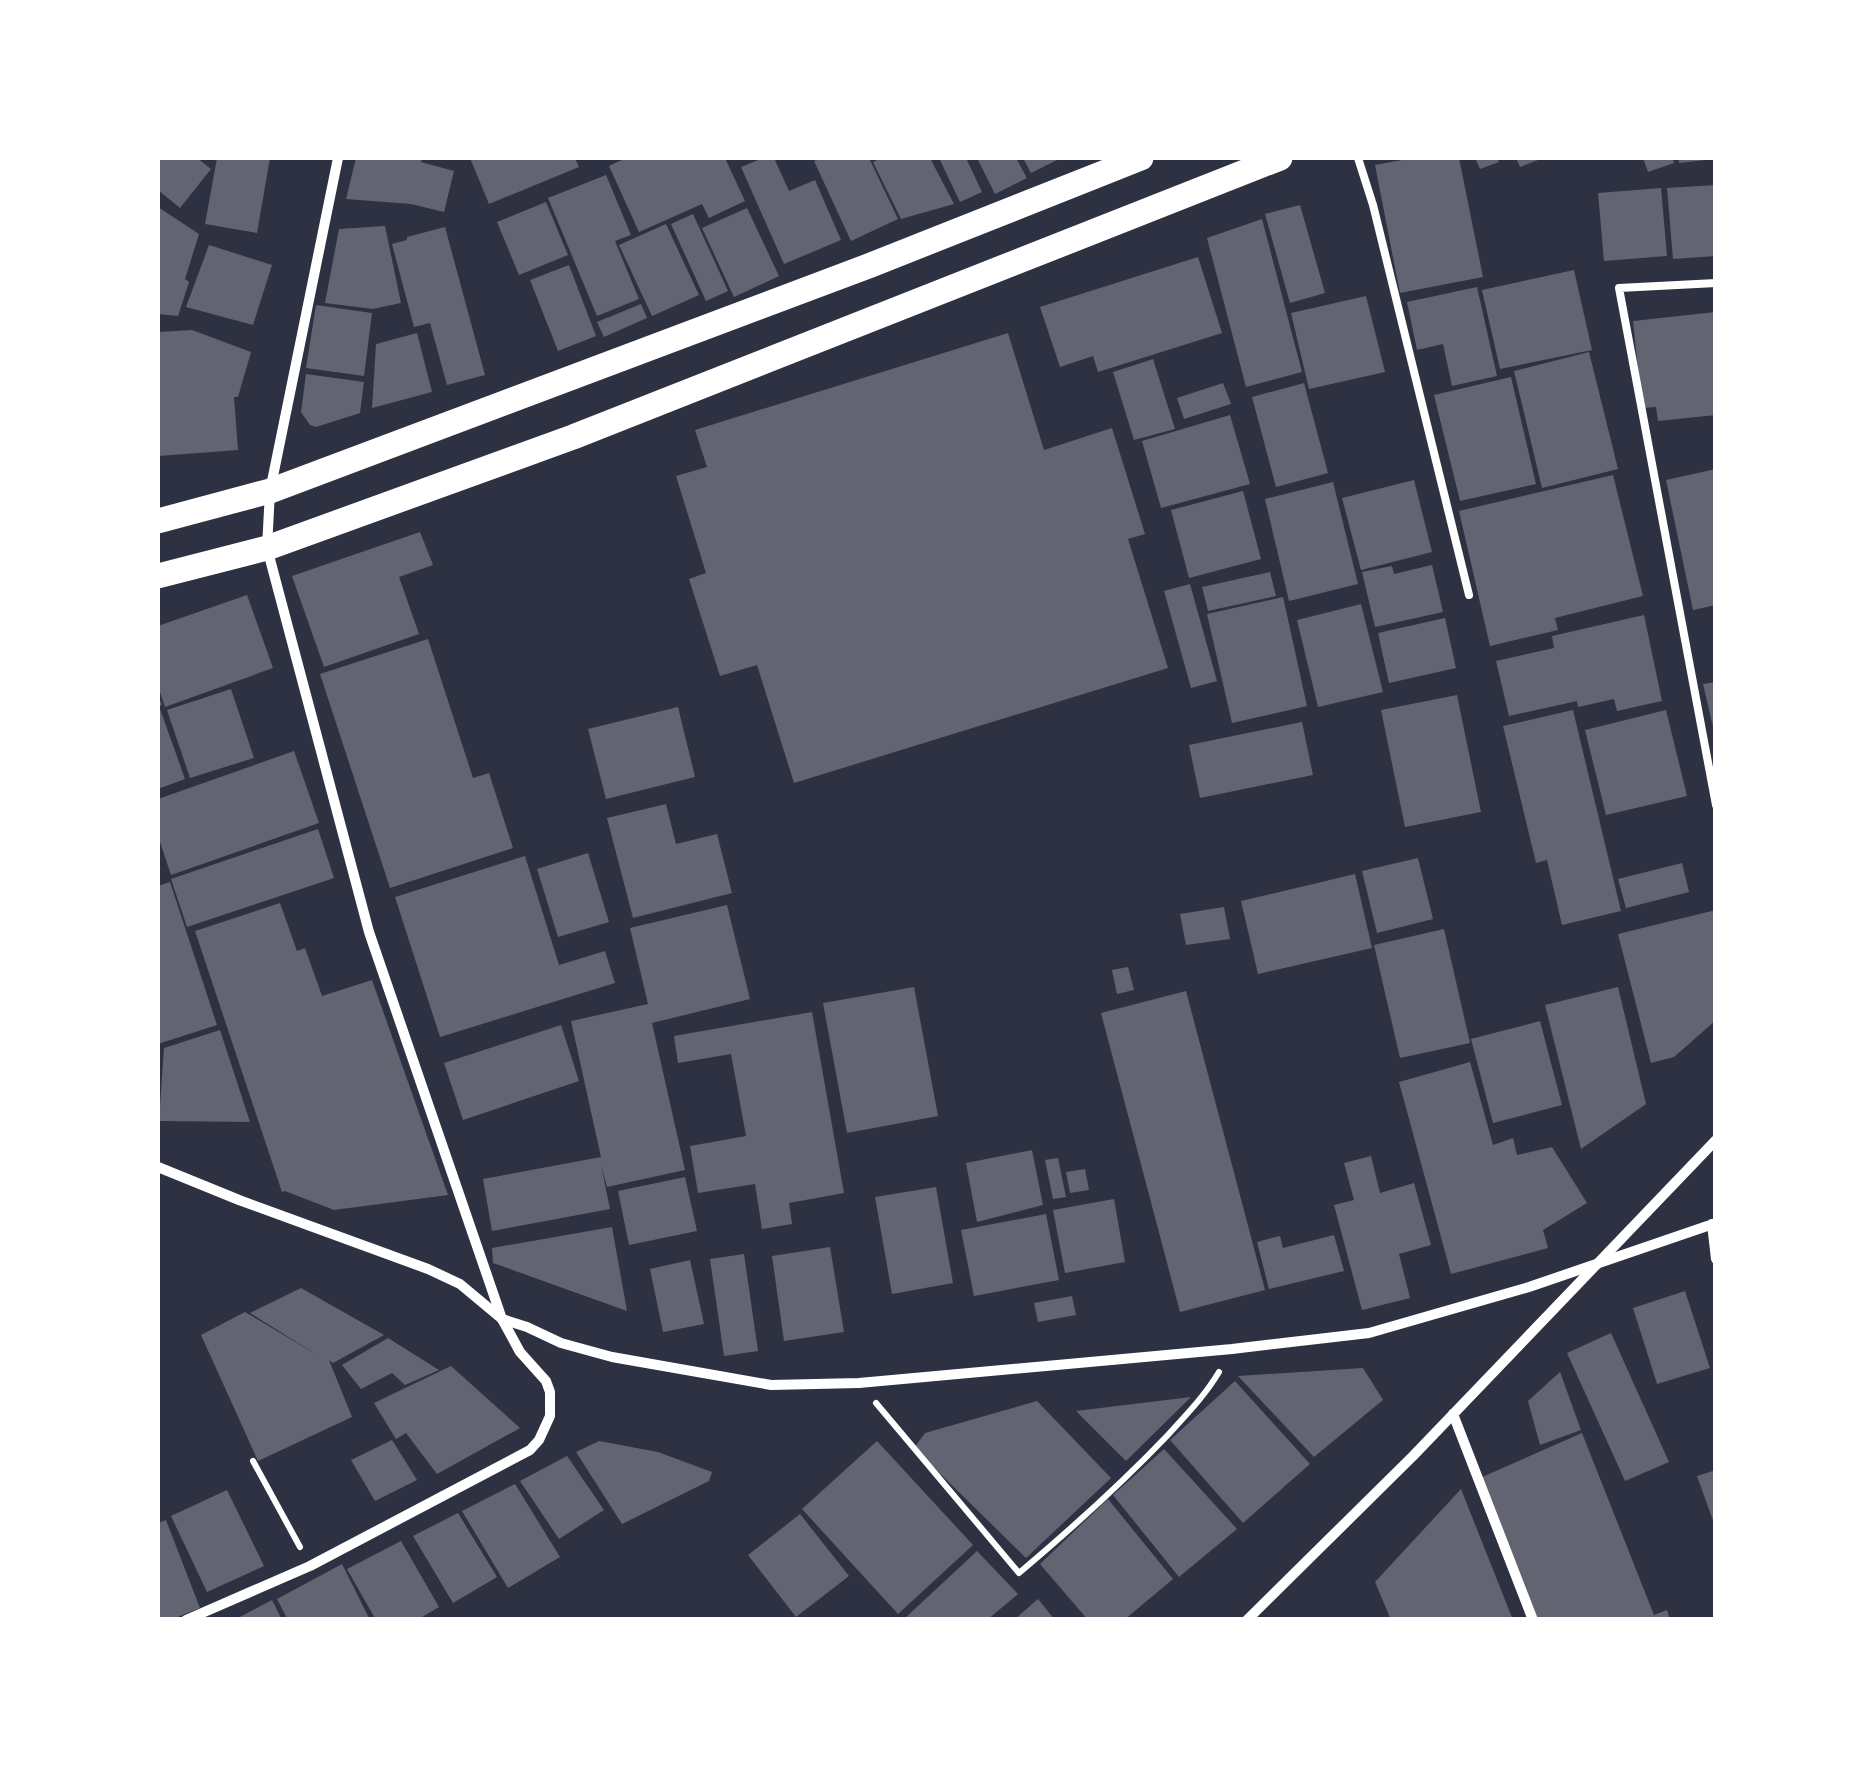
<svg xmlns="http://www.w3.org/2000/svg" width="1873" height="1777" font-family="'Alegreya Sans',sans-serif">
<rect width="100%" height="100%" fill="#2d3142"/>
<g fill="#626471">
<polygon points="158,158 197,158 211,169 180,208 158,190"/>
<polygon points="217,158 270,158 257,233 205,224"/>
<polygon points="356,158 422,158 421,162 454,171 444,212 411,204 346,199"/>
<polygon points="470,158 575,158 579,167 489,204"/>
<polygon points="626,158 725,158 745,201 709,218 702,204 639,232 609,166"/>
<polygon points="763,158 774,158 789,191 815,180 841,240 784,264 741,167"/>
<polygon points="822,158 869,158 898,219 851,241 814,161"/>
<polygon points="881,158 930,158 954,204 901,219 873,162"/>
<polygon points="939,158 966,158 982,192 960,202"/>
<polygon points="977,158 1016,158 1027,178 995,194"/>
<polygon points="1023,158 1061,158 1031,173"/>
<polygon points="1413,158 1459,158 1483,277 1400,293 1375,165"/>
<polygon points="1475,158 1497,158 1499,162 1480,169"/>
<polygon points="1516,158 1543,158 1520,167"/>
<polygon points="1643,158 1672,158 1674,163 1648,172"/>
<polygon points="1679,158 1706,158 1706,160 1679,163"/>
<polygon points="606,175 631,235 615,241 639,299 597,316 548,198"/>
<polygon points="1716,185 1716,256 1673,259 1667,188"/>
<polygon points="1661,188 1667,256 1604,261 1598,193"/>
<polygon points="546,202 568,255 519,275 497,222"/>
<polygon points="1300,205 1325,293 1290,303 1265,214"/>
<polygon points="158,207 199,234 185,279 189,282 178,316 158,314"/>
<polygon points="747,208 779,276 734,297 702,228"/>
<polygon points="693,214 728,291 706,301 671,224"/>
<polygon points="1262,219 1302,372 1246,387 1207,238"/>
<polygon points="666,224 699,295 652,316 619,245"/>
<polygon points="385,226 401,303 373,309 325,303 339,229"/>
<polygon points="445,227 485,375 447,385 430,323 414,327 392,244 407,240 407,237"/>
<polygon points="209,245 272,265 253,325 186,307"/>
<polygon points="1198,257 1222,333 1098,372 1093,356 1060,367 1040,307"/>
<polygon points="569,265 596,336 558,351 530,280"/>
<polygon points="1574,270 1592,350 1500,369 1482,290"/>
<polygon points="1477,287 1497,376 1452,386 1443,344 1417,350 1407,302"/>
<polygon points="1366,296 1385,372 1309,389 1291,313"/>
<polygon points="641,304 647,318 604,337 597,322"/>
<polygon points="316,305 372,313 364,376 306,368"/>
<polygon points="1716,312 1716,415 1658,421 1656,407 1642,408 1633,321"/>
<polygon points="192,330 251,352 238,397 234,397 238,450 158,456 158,332"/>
<polygon points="417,333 432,392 372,408 376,344"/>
<polygon points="1008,333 1044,450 1112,428 1145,534 1128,539 1168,668 794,783 757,665 720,676 689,579 706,573 676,476 707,467 695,430"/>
<polygon points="1589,352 1618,469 1542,488 1514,371"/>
<polygon points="1153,359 1175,429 1134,440 1113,372"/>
<polygon points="306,374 364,382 360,413 316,427 310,425 301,412"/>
<polygon points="1511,377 1536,484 1460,501 1434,395"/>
<polygon points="1223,383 1231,404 1184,419 1177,398"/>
<polygon points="1304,383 1328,473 1276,487 1252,397"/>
<polygon points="1230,415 1250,484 1161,508 1142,441"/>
<polygon points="1716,469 1716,605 1693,610 1666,480"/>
<polygon points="1613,475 1643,596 1555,618 1558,630 1490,646 1459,511"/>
<polygon points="1414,480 1432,552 1361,570 1342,498"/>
<polygon points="1333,482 1358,584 1289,601 1265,499"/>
<polygon points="1243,491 1261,559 1189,578 1171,510"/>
<polygon points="420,532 433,565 399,577 419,634 324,667 292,576"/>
<polygon points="1432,565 1443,612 1375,627 1362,572 1392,566 1394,574"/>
<polygon points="1270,572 1276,596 1208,611 1202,587"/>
<polygon points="1190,584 1217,681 1191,688 1164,591"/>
<polygon points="247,595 273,668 165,707 158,686 158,626"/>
<polygon points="1283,597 1307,706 1232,723 1207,614"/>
<polygon points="1361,604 1383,692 1318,707 1297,620"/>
<polygon points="1644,615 1662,701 1617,711 1614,699 1578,707 1577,701 1509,716 1496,661 1554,648 1552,636"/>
<polygon points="1445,618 1456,668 1389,683 1378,633"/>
<polygon points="428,639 473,778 489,773 513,848 390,888 320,674"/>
<polygon points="1716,682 1716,731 1714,731 1703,684"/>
<polygon points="231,689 254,758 190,778 167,710"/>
<polygon points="158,695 162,705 159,706 185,779 158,789"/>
<polygon points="1457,695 1481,812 1405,827 1381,710"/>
<polygon points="678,707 695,777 606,799 588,729"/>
<polygon points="1573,710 1621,911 1562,925 1547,860 1536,863 1503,726"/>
<polygon points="1666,710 1687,796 1606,815 1585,730"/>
<polygon points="1302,722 1313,775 1200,798 1189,745"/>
<polygon points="294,751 319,823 171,875 158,836 158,799"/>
<polygon points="666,804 676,844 717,834 732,893 633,918 607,818"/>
<polygon points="318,829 334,878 187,927 171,879"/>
<polygon points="588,853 609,922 558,937 537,869"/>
<polygon points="525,856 559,965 605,951 615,983 440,1037 395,897"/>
<polygon points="1418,858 1433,919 1377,933 1362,871"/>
<polygon points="1682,863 1689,892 1626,908 1618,879"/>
<polygon points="1355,874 1372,948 1258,974 1241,901"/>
<polygon points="170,882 217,1025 158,1044 158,886"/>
<polygon points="280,903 297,951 305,948 322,996 372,980 448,1195 334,1210 285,1191 282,1192 195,931"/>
<polygon points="727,905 750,999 652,1023 685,1170 607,1187 601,1165 610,1209 492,1231 483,1179 601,1157 571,1021 648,1004 630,928"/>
<polygon points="1224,907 1230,939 1186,945 1180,914"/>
<polygon points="1716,910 1716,1020 1674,1057 1651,1063 1618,934"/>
<polygon points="1444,929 1470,1043 1400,1058 1374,945"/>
<polygon points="1128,967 1134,990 1117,994 1112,970"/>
<polygon points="914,987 938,1116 847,1133 823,1003"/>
<polygon points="1618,987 1646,1104 1581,1149 1545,1005"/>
<polygon points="1186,991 1265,1290 1180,1312 1101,1013"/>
<polygon points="812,1012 844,1193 789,1203 792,1224 762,1229 755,1184 698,1193 690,1146 746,1136 731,1054 678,1063 674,1036"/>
<polygon points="1540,1021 1562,1105 1493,1123 1471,1039"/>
<polygon points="561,1025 579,1081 463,1120 444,1063"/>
<polygon points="220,1030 250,1122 159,1121 164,1048"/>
<polygon points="1470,1062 1493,1145 1513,1138 1517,1155 1552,1147 1587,1203 1543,1230 1548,1248 1451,1274 1399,1082"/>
<polygon points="1032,1150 1043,1205 977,1222 966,1163"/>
<polygon points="1371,1156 1380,1193 1414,1183 1431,1245 1399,1254 1410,1298 1362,1310 1334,1205 1354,1200 1344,1163"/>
<polygon points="1058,1158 1066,1197 1053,1199 1045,1160"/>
<polygon points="1085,1169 1089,1190 1070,1193 1066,1172"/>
<polygon points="685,1177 697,1231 629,1245 618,1191"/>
<polygon points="936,1187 953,1283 892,1294 875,1197"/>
<polygon points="1114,1199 1125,1262 1065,1273 1053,1210"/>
<polygon points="1046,1214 1059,1280 974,1296 961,1230"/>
<polygon points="612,1227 627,1311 493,1263 492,1248"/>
<polygon points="1334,1235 1344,1271 1269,1289 1257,1242 1280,1236 1283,1248"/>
<polygon points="830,1247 844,1332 784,1341 772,1256"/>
<polygon points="744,1254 758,1351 724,1356 710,1259"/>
<polygon points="690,1260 704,1324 663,1332 650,1269"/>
<polygon points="301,1288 384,1335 333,1363 329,1360 352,1417 258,1461 201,1335 245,1312 319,1356 250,1313"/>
<polygon points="1685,1291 1710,1368 1657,1384 1633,1308"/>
<polygon points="1072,1296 1076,1315 1038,1322 1034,1303"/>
<polygon points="1611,1333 1669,1462 1625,1481 1567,1353"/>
<polygon points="388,1338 439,1370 405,1385 392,1373 361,1389 342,1365"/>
<polygon points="451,1366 520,1428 437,1474 406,1433 396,1439 374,1403"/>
<polygon points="1363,1368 1383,1400 1314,1457 1238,1376"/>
<polygon points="1560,1372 1581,1430 1540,1445 1528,1401"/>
<polygon points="1235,1381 1310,1464 1243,1523 1170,1440"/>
<polygon points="1191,1397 1126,1461 1076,1411"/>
<polygon points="1037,1401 1111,1478 1026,1558 914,1448 925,1433"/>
<polygon points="1582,1433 1654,1615 1667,1610 1670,1620 1537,1620 1480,1478"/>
<polygon points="392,1440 417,1480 375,1501 351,1460"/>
<polygon points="599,1441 658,1452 712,1472 709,1481 622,1524 576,1452"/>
<polygon points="877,1441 973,1545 898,1614 802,1509"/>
<polygon points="1164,1449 1237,1529 1179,1577 1113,1495"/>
<polygon points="567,1456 604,1510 559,1539 520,1481"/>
<polygon points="1716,1470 1716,1526 1715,1526 1697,1476"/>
<polygon points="515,1484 560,1557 508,1588 462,1511"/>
<polygon points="1461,1489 1513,1620 1391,1620 1375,1582"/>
<polygon points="227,1490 264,1566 207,1592 171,1516"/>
<polygon points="1108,1499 1173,1579 1124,1620 1088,1620 1040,1564"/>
<polygon points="458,1513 497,1577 453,1603 413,1536"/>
<polygon points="800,1514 849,1576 796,1617 748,1555"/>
<polygon points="166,1520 200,1608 170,1620 158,1620 158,1523"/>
<polygon points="401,1541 439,1607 417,1620 376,1620 347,1569"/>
<polygon points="977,1551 1018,1594 987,1620 903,1620"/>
<polygon points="342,1564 370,1620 288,1620 277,1599"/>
<polygon points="1038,1599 1055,1620 1014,1620"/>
<polygon points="272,1600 282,1620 234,1620"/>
</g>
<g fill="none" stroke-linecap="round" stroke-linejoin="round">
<g stroke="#fff" stroke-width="6">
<path d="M876 1403 1019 1573C1070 1530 1119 1486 1166 1437 1185 1416 1204 1397 1219 1372"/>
<polyline points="253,1461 300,1547"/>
</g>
<g stroke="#fff" stroke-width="8">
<polyline points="1358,158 1373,205 1469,595"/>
<polyline points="1716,283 1619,288 1716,805"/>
</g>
<g stroke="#fff" stroke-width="10">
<polyline points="158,1167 239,1200 428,1269 460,1284 502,1319 527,1327 561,1343 612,1357 771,1385 859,1383 1232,1349 1369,1333 1529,1287 1716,1223"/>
<polyline points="1712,1224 1716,1259"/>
<polyline points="1453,1414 1533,1620"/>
<polyline points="186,1620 310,1566 530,1450 539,1440 550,1416 550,1392 546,1381 520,1352 502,1319 369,932 267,548 270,491 338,158"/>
<polyline points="1247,1620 1413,1456 1716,1140"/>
</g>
<g stroke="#fff" stroke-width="25">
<polyline points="158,521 270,491 871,265 1141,158"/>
<polyline points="158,576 267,548 573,437 1280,158"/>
</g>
</g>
<rect width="1873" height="1777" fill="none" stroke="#ffffff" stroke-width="320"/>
</svg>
